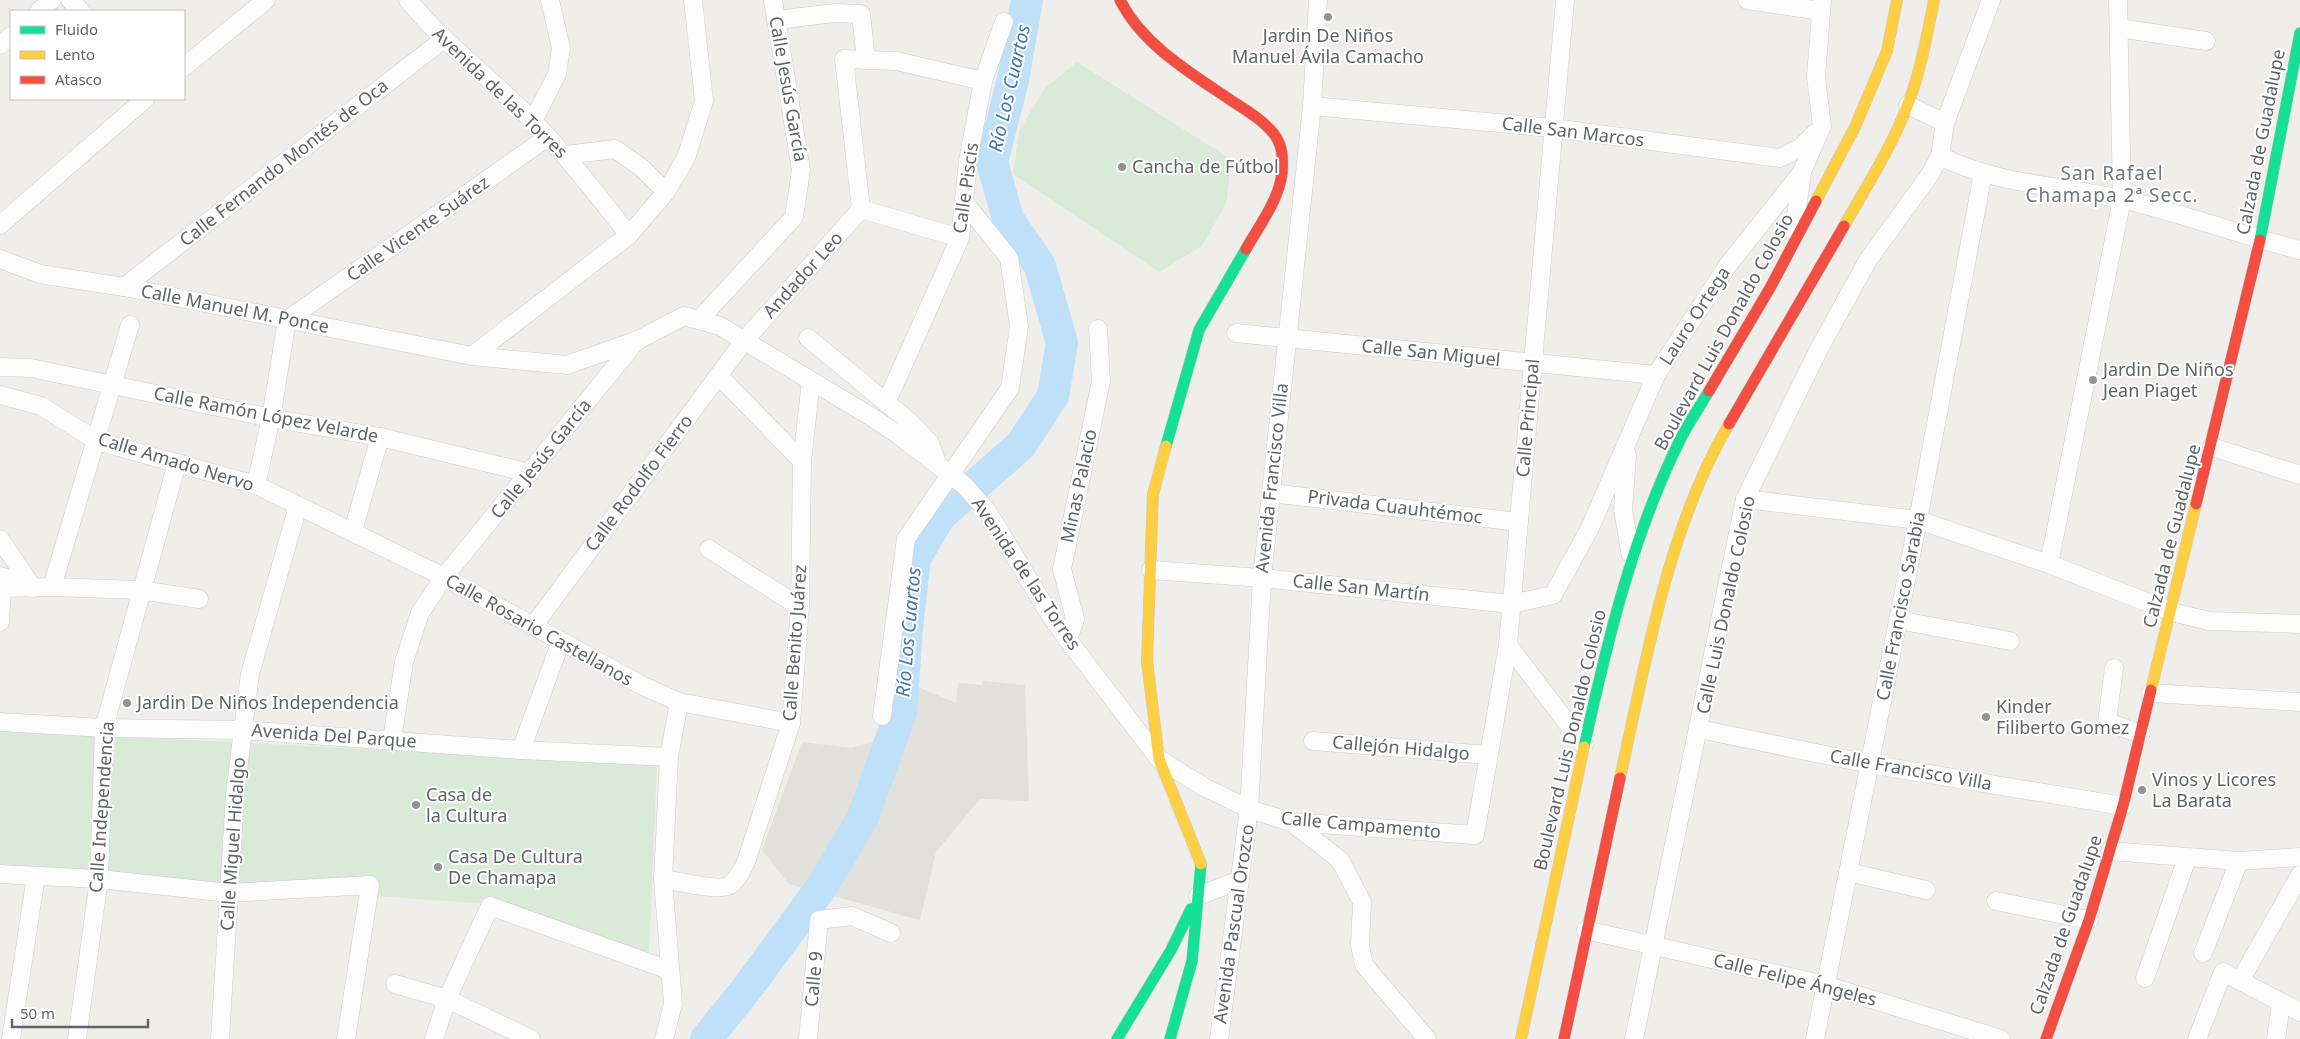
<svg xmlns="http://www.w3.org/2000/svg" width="2300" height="1039" font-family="'Noto Sans',sans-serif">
<rect width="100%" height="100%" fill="#efeeea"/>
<polygon fill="#e2e0da" points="983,681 1025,685 1029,801 980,799 936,852 920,920 789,884 762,850 802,742 852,748 892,735 911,684 956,703 958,683 982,685"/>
<g fill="#d8ebd6">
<polygon points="1077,62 1232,160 1226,204 1202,246 1159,272 1013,174 1019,131 1045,88"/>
<polygon points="0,730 657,764 649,955 501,905 0,869"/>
</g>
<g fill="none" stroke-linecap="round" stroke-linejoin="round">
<polyline stroke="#bfe0f9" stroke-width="32" points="706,1039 745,991 823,885 863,817 901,712 907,628 915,558 940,516 1021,445 1053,396 1062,343 1040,266 1008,219 992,162 1013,80 1027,0"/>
<g stroke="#cbcccc" stroke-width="19">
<g id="street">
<polyline points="70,0 81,11"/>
<path d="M408 0C445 45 493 80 533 121 568 157 598 196 629 235"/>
<polyline points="1747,0 1821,11"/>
<polyline points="39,11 52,0"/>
<polyline points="776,20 835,13 861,14 866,60"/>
<polyline points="2119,28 2206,41"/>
<polyline points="0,45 11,36"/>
<polyline points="184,67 266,0"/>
<path d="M1908 105 1945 123 1940 156C1995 184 2061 186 2121 199 2181 213 2240 235 2300 250"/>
<polyline points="1312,106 1553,128 1780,158 1800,148 1815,133"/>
<polyline points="533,121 557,74 561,48 550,0"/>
<polyline points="1945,123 1991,0"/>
<polyline points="565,155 615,149 642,168 666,192"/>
<polyline points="861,209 960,238"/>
<polyline points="0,225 145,99"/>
<polyline points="1794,231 1802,172"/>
<polyline points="0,259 40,274 124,287 472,356 567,365 638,340 684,316 720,326 870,416 897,434 964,485 988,512 1047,610 1068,640 1159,759 1204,787 1249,809 1291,822 1475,835 1508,645 1565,0"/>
<polyline points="124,287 444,39"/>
<polyline points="699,320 794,217 801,170 773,0"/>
<polyline points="1236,333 1656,375"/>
<polyline points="808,338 910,422 930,443 936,460"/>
<polyline points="472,356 629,235 666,192 686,158 704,101 693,0"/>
<polyline points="0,367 31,368 271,418 380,437 530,473"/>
<polyline points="719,376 802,461"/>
<polyline points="0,395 41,406 97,441 256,485 444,577 641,685 679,702 791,723"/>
<polyline points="886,403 960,238 968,161 983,81 1004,22"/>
<polyline points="2212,447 2300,475"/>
<polyline points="1627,455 1623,510 1631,556"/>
<polyline points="256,485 271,418 287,320 548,137"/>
<polyline points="1271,493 1519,522"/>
<polyline points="1745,499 1918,520 2049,564 2172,612 2209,621 2300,624"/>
<polyline points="353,531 380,437"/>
<polyline points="0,539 33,588 0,576"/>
<polyline points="709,549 800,607"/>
<polyline points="2049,564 2122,199 2118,0"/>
<polyline points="1151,570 1262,578 1511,604 1553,595 1590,528 1656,375 1728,265 1802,172 1822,126 1816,77 1822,0"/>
<polyline points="52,587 130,325"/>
<polyline points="0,588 52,587 140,590 199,599"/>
<polyline points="1898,620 2010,641"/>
<polyline points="0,622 2,589"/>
<polyline points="534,625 744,341 861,209 844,59 896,61 983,81"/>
<polyline points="1068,640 1075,619 1062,569 1101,381 1098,329"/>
<polyline points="1508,645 1584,745"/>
<polyline points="2114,668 2107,722 2141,734"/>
<polyline points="2151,693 2300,702"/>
<polyline points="882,716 906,539 1010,388 1019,326 1009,258 965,203"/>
<polyline points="0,722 104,728 242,730 521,750 669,757"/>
<polyline points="1699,729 1869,764 2123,806"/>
<polyline points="392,740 404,662 420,613 444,577 637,340"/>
<polyline points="1313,741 1488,755"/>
<polyline points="521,750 561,641"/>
<polyline points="1291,822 1340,860 1362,902 1360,945 1364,965 1427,1039"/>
<polyline points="2110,851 2239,861 2300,857"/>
<polyline points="1848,872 1926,890"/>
<polyline points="0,874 99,879 229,893 370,885 346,1039"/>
<path d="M663 879C677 881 719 892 730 885 738 879 742 870 746 862L791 723 800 607 802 461 811 381"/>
<polyline points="1198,896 1240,880"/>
<polyline points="1996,901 2089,920"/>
<polyline points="1586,930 1825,985 2001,1039"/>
<polyline points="2203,953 2239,861"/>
<polyline points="2145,978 2187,858"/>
<polyline points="2240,981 2300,875"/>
<polyline points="395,984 447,999 531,1039"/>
<polyline points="11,1039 36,876"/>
<polyline points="77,1039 99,879 104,728 177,463"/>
<polyline points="220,1039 235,794 250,674 298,506"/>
<polyline points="434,1039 447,999 490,906 669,970"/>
<polyline points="664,1039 673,1004 663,879 669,757 679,702"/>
<polyline points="808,1039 819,920 852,916 891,933"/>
<polyline points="1219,1039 1249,809 1262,578 1312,106 1318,0"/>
<polyline points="1634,1039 1745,499 1819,349 1868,260 1929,176 1940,156"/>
<polyline points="1815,1039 1918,520 1983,173"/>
<polyline points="2197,1039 2223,972 2300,1012"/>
<polyline points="2276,1039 2281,1004"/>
</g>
</g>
<g stroke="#cacacb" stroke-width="12">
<g id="fast">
<polyline points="2260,240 2300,33"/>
<polyline points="1166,446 1199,330 1246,249"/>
<path d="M1584 747C1607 642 1633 533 1682 436 1690 421 1700 406 1709 391"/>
<polyline points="1117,1039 1171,950 1191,909"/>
<polyline points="1170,1039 1192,961 1201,864"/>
</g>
</g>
<g stroke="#cacacb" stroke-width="12">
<g id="slow">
<polyline points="1816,201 1855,127 1887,51 1897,0"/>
<path d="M1844 226C1866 187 1892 147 1908 104 1921 70 1927 35 1934 0"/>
<polyline points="1166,446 1153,494 1147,661 1159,759 1201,864"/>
<polyline points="2151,690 2196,504"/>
<path d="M1620 778C1646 661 1668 527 1729 424"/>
<polyline points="1521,1039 1584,747"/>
</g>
</g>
<g stroke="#cacacb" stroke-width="12">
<g id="jam">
<path d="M1120 0C1142 44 1189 72 1229 99 1244 109 1262 119 1274 134 1283 146 1283 159 1282 173 1279 200 1259 226 1246 249"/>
<polyline points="1709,391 1770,288 1816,201"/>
<polyline points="1729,424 1844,226"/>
<polyline points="2196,504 2260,240"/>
<polyline points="1564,1039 1620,778"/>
<polyline points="2046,1039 2089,920 2123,806 2151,690"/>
</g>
</g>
<use href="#street" stroke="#fdfcfc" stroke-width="18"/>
<use href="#fast" stroke="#16e098" stroke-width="11"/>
<use href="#slow" stroke="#ffcf43" stroke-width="11"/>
<use href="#jam" stroke="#f24e42" stroke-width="11"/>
</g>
<g fill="#919496" stroke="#fff" stroke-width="2">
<circle cx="1328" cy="17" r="5"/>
<circle cx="1122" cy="167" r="5"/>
<circle cx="2093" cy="380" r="5"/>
<circle cx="127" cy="703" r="5"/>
<circle cx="1986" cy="717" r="5"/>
<circle cx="2142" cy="790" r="5"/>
<circle cx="416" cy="805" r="5"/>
<circle cx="438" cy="867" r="5"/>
</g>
<g text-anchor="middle" stroke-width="4" stroke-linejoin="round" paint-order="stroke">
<g font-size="18" fill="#5f6368" stroke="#fff" text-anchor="start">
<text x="1328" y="42" text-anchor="middle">Jardin De Niños<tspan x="1328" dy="21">Manuel Ávila Camacho</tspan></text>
<text x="1132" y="173">Cancha de Fútbol</text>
<text x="2103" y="376">Jardin De Niños<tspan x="2103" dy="21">Jean Piaget</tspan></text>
<text x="137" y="709">Jardin De Niños Independencia</text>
<text x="1996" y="713">Kinder<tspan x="1996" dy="21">Filiberto Gomez</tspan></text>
<text x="2152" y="786">Vinos y Licores<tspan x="2152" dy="21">La Barata</tspan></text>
<text x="426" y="801">Casa de<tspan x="426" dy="21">la Cultura</tspan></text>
<text x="448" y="863">Casa De Cultura<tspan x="448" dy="21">De Chamapa</tspan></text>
</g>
<g font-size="18" fill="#5f6368" stroke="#fff">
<text transform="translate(788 89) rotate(80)" y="6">Calle Jesús García</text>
<text transform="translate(500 93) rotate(44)" y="6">Avenida de las Torres</text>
<text transform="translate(1573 132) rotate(7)" y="6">Calle San Marcos</text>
<text transform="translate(2261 142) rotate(-79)" y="6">Calzada de Guadalupe</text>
<text transform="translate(284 163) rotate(-38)" y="6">Calle Fernando Montés de Oca</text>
<text transform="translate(966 188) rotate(-82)" y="6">Calle Piscis</text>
<text transform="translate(418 229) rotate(-35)" y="6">Calle Vicente Suárez</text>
<text transform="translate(803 275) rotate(-48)" y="6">Andador Leo</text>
<text transform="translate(235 309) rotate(11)" y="6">Calle Manuel M. Ponce</text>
<text transform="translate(1695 316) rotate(-57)" y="6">Lauro Ortega</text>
<text transform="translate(1724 332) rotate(-61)" y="6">Boulevard Luis Donaldo Colosio</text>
<text transform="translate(1431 353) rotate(6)" y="6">Calle San Miguel</text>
<text transform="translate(266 415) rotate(11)" y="6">Calle Ramón López Velarde</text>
<text transform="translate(1528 418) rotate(-85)" y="6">Calle Principal</text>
<text transform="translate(541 459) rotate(-51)" y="6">Calle Jesús García</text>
<text transform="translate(176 462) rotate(17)" y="6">Calle Amado Nervo</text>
<text transform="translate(1272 478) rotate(-84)" y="6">Avenida Francisco Villa</text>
<text transform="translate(639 483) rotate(-53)" y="6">Calle Rodolfo Fierro</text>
<text transform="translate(1079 486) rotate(-78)" y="6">Minas Palacio</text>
<text transform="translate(1395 507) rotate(7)" y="6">Privada Cuauhtémoc</text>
<text transform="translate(2172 536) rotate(-76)" y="6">Calzada de Guadalupe</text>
<text transform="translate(1026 574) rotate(56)" y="6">Avenida de las Torres</text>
<text transform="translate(1361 588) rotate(6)" y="6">Calle San Martín</text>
<text transform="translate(1726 605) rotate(-78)" y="6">Calle Luis Donaldo Colosio</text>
<text transform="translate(1901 606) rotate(-79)" y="6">Calle Francisco Sarabia</text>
<text transform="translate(539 630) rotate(29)" y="6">Calle Rosario Castellanos</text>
<text transform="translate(795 643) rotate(-86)" y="6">Calle Benito Juárez</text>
<text transform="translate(334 736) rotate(4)" y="6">Avenida Del Parque</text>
<text transform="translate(1570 740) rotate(-77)" y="6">Boulevard Luis Donaldo Colosio</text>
<text transform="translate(1401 748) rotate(5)" y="6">Callejón Hidalgo</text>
<text transform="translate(1911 770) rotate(10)" y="6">Calle Francisco Villa</text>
<text transform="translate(102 807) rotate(-86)" y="6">Calle Independencia</text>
<text transform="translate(1361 825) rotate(5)" y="6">Calle Campamento</text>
<text transform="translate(233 844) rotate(-86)" y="6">Calle Miguel Hidalgo</text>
<text transform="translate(1234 924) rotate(-82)" y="6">Avenida Pascual Orozco</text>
<text transform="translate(2066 925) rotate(-71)" y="6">Calzada de Guadalupe</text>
<text transform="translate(814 979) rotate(-85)" y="6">Calle 9</text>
<text transform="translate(1795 980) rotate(14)" y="6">Calle Felipe Ángeles</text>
</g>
<g font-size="19" font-style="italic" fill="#4174aa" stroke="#fff">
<text transform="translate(1009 88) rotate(-77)" y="7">Río Los Cuartos</text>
<text transform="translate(908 632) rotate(-85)" y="7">Río Los Cuartos</text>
</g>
<g font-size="19" letter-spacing="1" fill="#70757a" stroke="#fff">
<text x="2112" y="180">San Rafael<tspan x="2112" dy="22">Chamapa 2ª Secc.</tspan></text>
</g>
</g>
<rect x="10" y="10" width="175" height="90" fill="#ffffff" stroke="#bfc1c3"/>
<rect x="20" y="26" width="25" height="8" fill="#16e098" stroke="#bfc1c3"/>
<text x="55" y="35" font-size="15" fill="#5f6368">Fluido</text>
<rect x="20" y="51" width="25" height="8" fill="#ffcf43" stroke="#bfc1c3"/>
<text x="55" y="60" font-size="15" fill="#5f6368">Lento</text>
<rect x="20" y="76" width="25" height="8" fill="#f24e42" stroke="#bfc1c3"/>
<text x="55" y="85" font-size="15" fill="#5f6368">Atasco</text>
<path d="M12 1019v8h136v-8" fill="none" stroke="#5f6368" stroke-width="2.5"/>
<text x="20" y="1019" font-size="15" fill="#5f6368" stroke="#ffffff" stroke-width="4" paint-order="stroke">50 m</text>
</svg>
